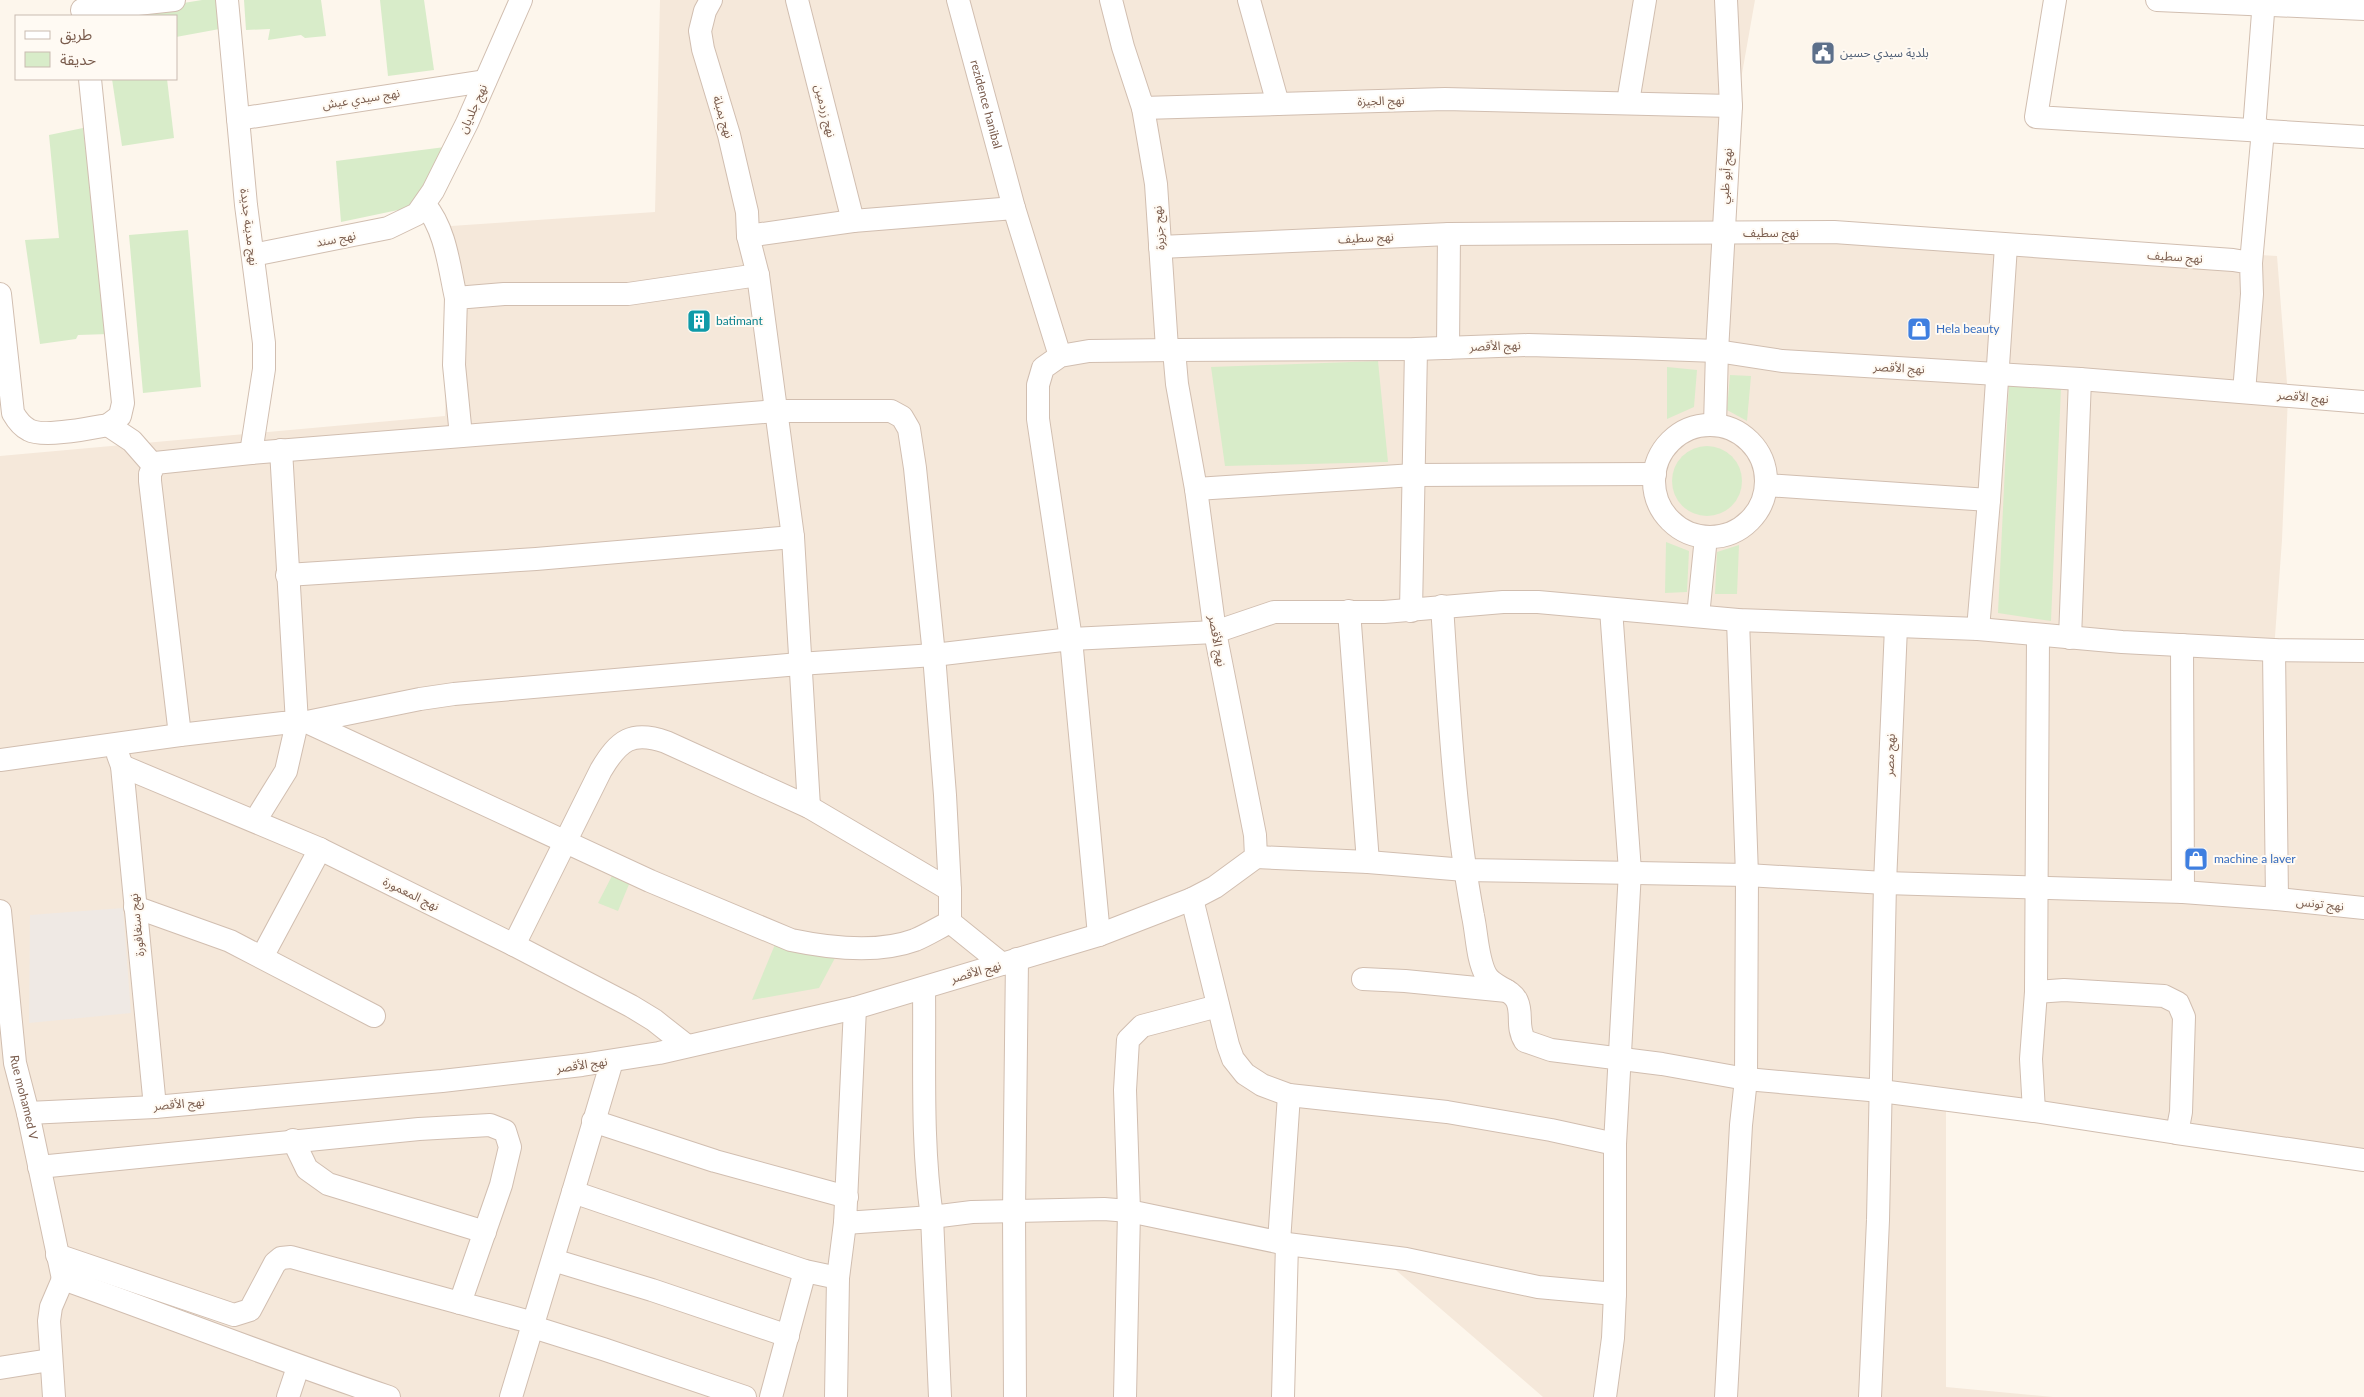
<svg xmlns="http://www.w3.org/2000/svg" width="2364" height="1397" font-family="Lato,'Noto Sans Arabic',sans-serif">
<rect width="100%" height="100%" fill="#fdf6ec"/>
<polygon fill="#f5e8da" points="660,0 1755,0 1740,85 1730,224 2277,256 2288,396 2282,540 2274,650 2364,649 2364,1150 1946,1101 1946,1387 2053,1397 1543,1397 1376,1253 1286,1251 1279,1397 0,1397 0,456 445,416 451,226 655,212"/>
<polygon fill="#efe9e4" points="123,908 131,1013 29,1023 30,915"/>
<g fill="#d8ecc9">
<polygon points="202,0 220,0 225,28 176,37 176,16 103,16"/>
<polygon points="244,0 321,0 326,36 305,38 301,35 268,40 270,29 246,30"/>
<polygon points="380,0 424,0 434,70 388,76"/>
<polygon points="112,79 167,79 174,138 122,146"/>
<polygon points="83,128 109,334 78,335 76,339 40,344 25,240 59,238 49,135"/>
<polygon points="445,147 422,205 341,222 336,161"/>
<polygon points="188,230 201,387 143,393 129,235"/>
<polygon points="1378,361 1388,462 1225,466 1211,367"/>
<polygon points="1667,367 1697,370 1694,407 1667,419"/>
<polygon points="1730,375 1751,376 1747,421 1727,410"/>
<polygon points="2009,383 2061,388 2051,621 1998,613"/>
<circle cx="1707" cy="481" r="35"/>
<polygon points="1666,542 1689,551 1687,592 1665,593"/>
<polygon points="1739,545 1737,594 1715,594 1717,552"/>
<polygon points="615,870 632,877 618,911 598,903"/>
<polygon points="776,942 836,956 819,988 752,1000"/>
</g>
<g fill="none" stroke-linecap="round" stroke-linejoin="round">
<g stroke="#d1beb0" stroke-width="24">
<g id="street">
<polyline points="227,0 246,205 264,343 264,369 251,453"/>
<polyline points="711,0 705,11 700,31 703,49 729,135 747,212 748,236 758,275 793,537 809,807"/>
<polyline points="797,0 853,221"/>
<path id="s1" d="M958 0 1014 208"/>
<polyline points="1111,0 1123,47 1143,108 1445,99 1731,106"/>
<polyline points="1249,0 1278,104"/>
<polyline points="2055,0 2036,117 2364,137"/>
<polyline points="2157,0 2364,9"/>
<polyline points="82,10 174,0"/>
<polyline points="90,79 123,403 120,416 108,425"/>
<polyline points="1628,102 1645,0"/>
<polyline points="1143,108 1156,184 1167,348"/>
<polyline points="238,119 485,81"/>
<polyline points="2254,130 2264,0"/>
<path d="M425 205C446 230 449 267 456 298"/>
<polyline points="748,236 853,221 1014,208 1060,356"/>
<polyline points="1160,247 1449,234 1834,232 2233,260 2251,263 2252,294 2244,392"/>
<polyline points="253,255 388,228 417,214 433,191 467,123 521,0"/>
<polyline points="2251,263 2263,130"/>
<path d="M0 294 13 413C17 420 21 426 29 430 44 438 91 428 108 425"/>
<polyline points="1448,348 1449,234"/>
<polyline points="108,425 132,441 153,465"/>
<polyline points="1715,425 1717,351 1731,106 1726,0"/>
<circle cx="1710" cy="481" r="56"/>
<polyline points="461,436 454,365 456,298 504,294 628,294 758,275"/>
<polyline points="1766,485 1989,500"/>
<polyline points="1196,489 1414,475 1655,474"/>
<polyline points="287,575 536,559 793,537"/>
<path d="M1442 606C1449 709 1454 814 1473 916 1477 934 1477 959 1486 975 1493 988 1511 988 1517 1001 1523 1014 1516 1027 1525 1041L1551 1050 1662 1064 1746 1079 1881 1091 2034 1111 2177 1133 2181 1112 2184 1017 2178 1003 2164 996 2064 990 2036 992"/>
<polyline points="1349,611 1368,862"/>
<polyline points="1411,611 1416,349"/>
<polyline points="1698,616 1706,537"/>
<polyline points="1978,629 1989,500 2006,246"/>
<polyline points="2070,638 2080,379"/>
<polyline points="2182,645 2183,892"/>
<path d="M307 722 650 881 791 940C829 948 877 954 915 940 927 935 938 928 950 922L1002 964"/>
<polyline points="180,735 150,481 150,474 155,463 251,453 776,411 891,411 902,417 909,429 915,468 934,655 945,795 950,890 950,922"/>
<polyline points="118,755 122,766 155,1107"/>
<polyline points="0,760 180,735 283,723 307,722 420,699 454,694 799,664 934,655 1071,639 1215,632 1274,612 1384,612 1503,602 1538,602 1738,620 1978,629 2122,642 2274,650 2364,651"/>
<polyline points="122,766 320,849 514,945 631,1006 654,1020 687,1046"/>
<polyline points="255,821 286,771 297,723 281,450"/>
<polyline points="1256,857 1368,862 1465,870 1747,875 1885,883 2183,892 2277,899 2274,650"/>
<polyline points="1192,899 1228,1045 1233,1059 1245,1074 1262,1085 1289,1095 1447,1112 1551,1130 1615,1144"/>
<polyline points="2277,899 2364,908"/>
<polyline points="135,907 230,941 374,1016"/>
<path id="s2" d="M0 911 15 1063 28 1113 63 1279"/>
<polyline points="1099,935 1071,639 1038,419 1038,385 1043,368 1060,356 1089,351 1174,350"/>
<path d="M514 945 601 770C619 740 632 730 666 742L809 807 950 890"/>
<polyline points="262,957 320,849"/>
<polyline points="1363,979 1405,981 1507,991"/>
<path d="M924 988C925 1064 921 1141 932 1217L972 1212 1104 1209 1129 1211 1287 1244 1406 1259 1538 1287 1615 1294"/>
<polyline points="855,1008 845,1223 932,1217 940,1397"/>
<polyline points="612,1061 573,1192 805,1271 838,1278"/>
<polyline points="2034,1111 2031,1059 2036,992 2038,635"/>
<polyline points="28,1113 155,1107 442,1081 582,1065 659,1053 855,1008 1099,935 1192,899 1215,887 1256,857 1255,835 1215,632 1196,489 1177,384 1174,350 1416,349 1528,345 1635,348 1717,351 1782,361 2080,379 2364,402"/>
<polyline points="593,1121 715,1161 847,1197"/>
<polyline points="2177,1133 2364,1160"/>
<polyline points="293,1140 307,1169 328,1184 485,1232"/>
<polyline points="39,1167 419,1129 490,1125 505,1131 510,1147 501,1185 460,1303 534,1323"/>
<polyline points="1279,1242 1289,1095"/>
<polyline points="57,1255 234,1315 250,1310 275,1263 281,1258 291,1257 460,1303"/>
<polyline points="553,1260 652,1290 788,1336"/>
<path d="M63 1279C172 1318 279 1360 389 1397"/>
<polyline points="533,1327 603,1349 745,1397"/>
<polyline points="0,1368 50,1360"/>
<polyline points="54,1397 49,1321 51,1307 63,1279"/>
<polyline points="288,1397 298,1367"/>
<polyline points="511,1397 573,1192"/>
<polyline points="771,1397 805,1271"/>
<polyline points="836,1397 838,1278 845,1223"/>
<polyline points="1015,1397 1014,1212 1017,959"/>
<polyline points="1125,1397 1129,1211 1125,1090 1128,1040 1142,1026 1218,1006"/>
<polyline points="1283,1397 1287,1244"/>
<polyline points="1605,1397 1613,1338 1615,1294 1615,1144 1630,871 1611,609"/>
<polyline points="1726,1397 1741,1125 1746,1079 1747,875 1738,620"/>
<polyline points="1870,1397 1878,1220 1885,883 1896,627"/>
</g>
</g>
<use href="#street" stroke="#fff" stroke-width="22"/>
</g>
<defs>
<g id="civic-square" transform="scale(1.25)"><rect x="-9" y="-9" width="18" height="18" rx="4" fill="#5c6f8a" stroke="#fffaf3"/><path d="M-.6-6.5H3V-4.5H.6V-3L4-1V1h2V6H-6V1h2V-1L-.6-3ZM-1.2 2.5V6h2.4V2.5Z" fill="#fff"/></g>
<g id="building-square" transform="scale(1.25)"><rect x="-9" y="-9" width="18" height="18" rx="4" fill="#0f9aa8" stroke="#fffaf3"/><path d="M-4-6H4V6H1V3H-1V6H-4ZM-2.5-4.3h1.7v1.8h-1.7ZM.8-4.3h1.7v1.8H.8ZM-2.5-1h1.7V.8h-1.7ZM.8-1h1.7V.8H.8Z" fill="#fff"/></g>
<g id="shop-square" transform="scale(1.25)"><rect x="-9" y="-9" width="18" height="18" rx="4" fill="#3f7fe0" stroke="#fffaf3"/><path d="M-5-2.5h2.3a2.7 3.5 0 0 1 5.4 0H5L5.5 6h-11ZM-1.5-2.5h3a1.5 2.3 0 0 0-3 0Z" fill="#fff"/></g>
</defs>
<g fill-rule="evenodd">
<use href="#civic-square" x="1823" y="53"/>
<use href="#building-square" x="699" y="321"/>
<use href="#shop-square" x="1919" y="329"/>
<use href="#shop-square" x="2196" y="859"/>
</g>
<g text-anchor="middle" stroke-width="4" stroke-linejoin="round" paint-order="stroke">
<g font-size="12" fill="#4e5e75" stroke="#fffaf3" text-anchor="start">
<text x="1840" y="57">بلدية سيدي حسين</text>
</g>
<g font-size="12" fill="#7a5c4d" stroke="#fffaf3">
<text transform="translate(361 99) rotate(-9)" y="4">نهج سيدي عيش</text>
<text transform="translate(1381 101) rotate(-2)" y="4">نهج الجيزة</text>
<text dy="4" stroke="none"><textPath href="#s1" startOffset="108">rezidence hanibal</textPath></text>
<text transform="translate(473 109) rotate(-66)" y="4">نهج جلديان</text>
<text transform="translate(825 111) rotate(76)" y="4">نهج زردمين</text>
<text transform="translate(723 117) rotate(73)" y="4">نهج بمبلة</text>
<text transform="translate(1726 176) rotate(-86)" y="4">نهج أبو ظبي</text>
<text transform="translate(249 227) rotate(83)" y="4">نهج مدينة جديدة</text>
<text transform="translate(1159 228) rotate(-94)" y="4">نهج جزيرة</text>
<text x="1771" y="237">نهج سطيف</text>
<text transform="translate(1366 238) rotate(-3)" y="4">نهج سطيف</text>
<text transform="translate(336 239) rotate(-11)" y="4">نهج سند</text>
<text transform="translate(2175 257) rotate(4)" y="4">نهج سطيف</text>
<text transform="translate(1495 346) rotate(-2)" y="4">نهج الأقصر</text>
<text transform="translate(1899 368) rotate(3)" y="4">نهج الأقصر</text>
<text transform="translate(2303 397) rotate(5)" y="4">نهج الأقصر</text>
<text transform="translate(1217 641) rotate(80)" y="4">نهج الأقصر</text>
<text transform="translate(1890 755) rotate(-88)" y="4">نهج مصر</text>
<text transform="translate(411 894) rotate(26)" y="4">نهج المعمورة</text>
<text transform="translate(2320 904) rotate(6)" y="4">نهج تونس</text>
<text transform="translate(137 925) rotate(-96)" y="4">نهج سنغافورة</text>
<text transform="translate(976 972) rotate(-16)" y="4">نهج الأقصر</text>
<text transform="translate(582 1065) rotate(-8)" y="4">نهج الأقصر</text>
<text dy="4" stroke="none"><textPath href="#s2" startOffset="188">Rue mohamed V</textPath></text>
<text transform="translate(179 1104) rotate(-5)" y="4">نهج الأقصر</text>
</g>
<g font-size="12" fill="#0d838f" stroke="#fffaf3" text-anchor="start">
<text x="716" y="325">batimant</text>
</g>
<g font-size="12" fill="#366cbe" stroke="#fffaf3" text-anchor="start">
<text x="1936" y="333">Hela beauty</text>
<text x="2214" y="863">machine a laver</text>
</g>
</g>
<rect x="15" y="15" width="162" height="65" fill="#fffaf3" stroke="#cabbb1"/>
<rect x="25" y="31" width="25" height="8" fill="#ffffff" stroke="#cabbb1"/>
<text x="60" y="40" font-size="15" fill="#7a5c4d">طريق</text>
<rect x="25" y="52" width="25" height="15" fill="#d8ecc9" stroke="#cabbb1"/>
<text x="60" y="65" font-size="15" fill="#7a5c4d">حديقة</text>
</svg>
